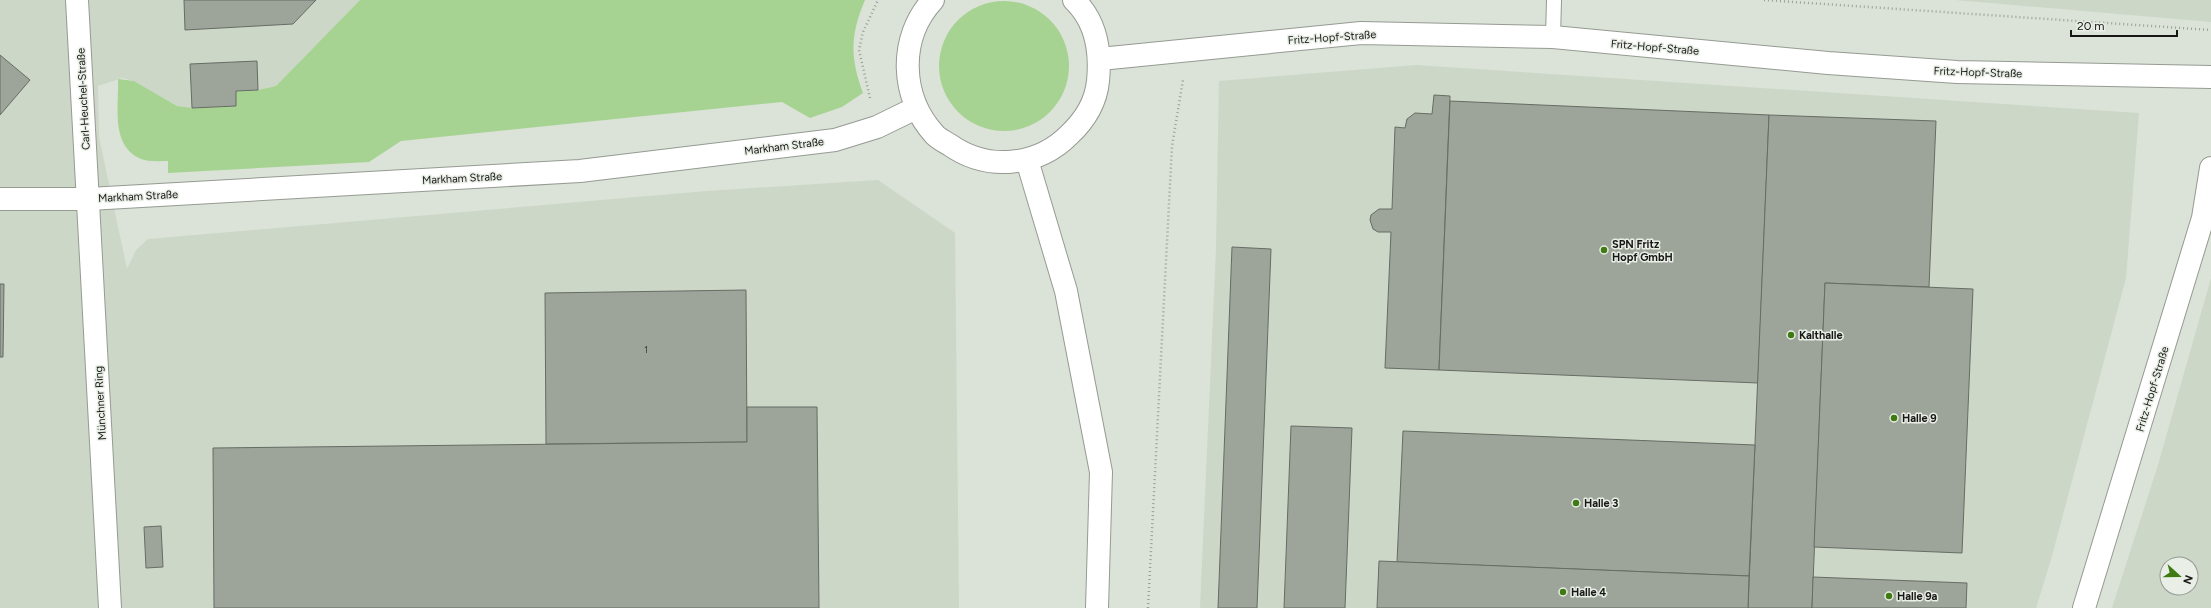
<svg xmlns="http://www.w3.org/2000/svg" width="2211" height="608" font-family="Figtree,sans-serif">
<rect width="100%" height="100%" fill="#dbe2d8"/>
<g fill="#ccd7c7" fill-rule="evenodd">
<polygon points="0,0 360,0 276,86 258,90 236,91 236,106 192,108 177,106 134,81 122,78 98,86 99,137 127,269 136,250 148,239 707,191 878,180 955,233 959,608 0,608"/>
<polygon points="1955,0 2211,0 2211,22"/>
<polygon points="1416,65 2139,113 2126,278 2052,556 2036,608 1200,608 1216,249 1219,81"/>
<path d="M2211 278V608H2112L2158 465ZM2167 564H2191V588H2167Z"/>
</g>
<g fill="#a7d392">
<path d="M360 0H865C850 35 850 58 863 93L842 107 810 118 782 102 401 141 369 162 168 173V161C160 161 148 162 141 159 110 146 119 106 118 79L134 81 177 106 192 108 236 106V91L258 90 276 86Z"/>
<circle cx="1004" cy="66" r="65"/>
</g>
<g fill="#9da49a" stroke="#676c64">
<polygon points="184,0 316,0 293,24 185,30"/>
<polygon points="0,55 30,80 0,115"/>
<polygon points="257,61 258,90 236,91 236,106 192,108 190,64"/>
<polygon points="1434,95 1450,96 1439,370 1385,368 1391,232 1378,232 1373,229 1370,220 1371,215 1379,209 1392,209 1395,127 1405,128 1407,119 1415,113 1432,114"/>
<polygon points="1450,101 1769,115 1758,383 1439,370"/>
<polygon points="1769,115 1936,121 1929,287 1825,283 1812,608 1748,608"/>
<polygon points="1232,247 1271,249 1257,608 1218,608"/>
<polygon points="1825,283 1973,289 1962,553 1814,547"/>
<polygon points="0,284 4,284 3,357 0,357"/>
<polygon points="746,290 747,442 546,444 545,293"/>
<polygon points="747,407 817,407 819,608 214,608 213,448 747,442"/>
<polygon points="1291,426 1352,428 1345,608 1284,608"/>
<polygon points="1403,431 1755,445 1749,576 1397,562"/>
<polygon points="161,526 163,567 146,568 144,527"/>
<polygon points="1379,561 1749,576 1748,608 1377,608"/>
<polygon points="1813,577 1967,583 1966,608 1812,608"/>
</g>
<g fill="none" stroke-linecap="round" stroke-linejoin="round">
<g stroke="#959b92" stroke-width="16">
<polyline id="service" points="1553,37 1554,0"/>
</g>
<g stroke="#959b92" stroke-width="24">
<g id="minor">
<polyline points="77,0 110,608"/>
<polyline points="1100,59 1361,33 1553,37 1828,63 1957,72 2211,77"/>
<polyline points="0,199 89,199 580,171 835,140 877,127 916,108"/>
<polyline points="2084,608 2203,218 2211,168"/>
</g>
</g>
<g stroke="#959b92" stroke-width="24">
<g id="primary">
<path d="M933 0C898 38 900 97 935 135 939 139 945 142 950 145 987 171 1037 167 1069 135 1084 121 1096 102 1098 81 1101 51 1096 21 1074 0"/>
<polyline points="1027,160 1066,291 1101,472 1097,608"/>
</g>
</g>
<g stroke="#9a9f98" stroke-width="2.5" stroke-dasharray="1 3" stroke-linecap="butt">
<polyline points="1764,0 2211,30"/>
<polyline points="870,98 859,50 863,32 878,0"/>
<polyline points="1148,608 1172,146 1183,80"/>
</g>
<use href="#service" stroke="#fff" stroke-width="14"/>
<use href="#minor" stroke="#fff" stroke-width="22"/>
<use href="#primary" stroke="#fff" stroke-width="22"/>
</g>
<g fill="#3f7a12" stroke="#e9efe6" stroke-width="1.5">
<circle cx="1604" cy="250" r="4"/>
<circle cx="1791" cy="335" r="4"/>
<circle cx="1894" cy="418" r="4"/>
<circle cx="1576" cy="503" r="4"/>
<circle cx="1563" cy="592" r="4"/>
<circle cx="1889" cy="596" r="4"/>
</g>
<g text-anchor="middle" stroke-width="3" stroke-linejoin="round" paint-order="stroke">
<g font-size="9" fill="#383b36">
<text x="646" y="353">1</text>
</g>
<g font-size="11" fill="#161815" stroke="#e9efe6">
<text transform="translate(1332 37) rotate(-4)" y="4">Fritz-Hopf-Straße</text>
<text transform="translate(1655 47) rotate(5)" y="4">Fritz-Hopf-Straße</text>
<text transform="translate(1978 72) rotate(2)" y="4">Fritz-Hopf-Straße</text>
<text transform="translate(83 99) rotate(-93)" y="4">Carl-Heuchel-Straße</text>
<text transform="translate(784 146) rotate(-7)" y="4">Markham Straße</text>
<text transform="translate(462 178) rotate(-3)" y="4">Markham Straße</text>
<text transform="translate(138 196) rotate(-3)" y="4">Markham Straße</text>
<text transform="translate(2152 389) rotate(-73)" y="4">Fritz-Hopf-Straße</text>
<text transform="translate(100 403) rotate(-93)" y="4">Münchner Ring</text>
</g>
<g font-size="11" font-weight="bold" fill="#161815" stroke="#e9efe6" text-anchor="start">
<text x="1612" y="248">SPN Fritz<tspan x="1612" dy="13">Hopf GmbH</tspan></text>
<text x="1799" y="339">Kalthalle</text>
<text x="1902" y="422">Halle 9</text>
<text x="1584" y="507">Halle 3</text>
<text x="1571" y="596">Halle 4</text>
<text x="1897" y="600">Halle 9a</text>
</g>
</g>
<g transform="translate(2179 576) rotate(111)"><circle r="19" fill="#e9efe6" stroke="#959992"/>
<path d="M0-3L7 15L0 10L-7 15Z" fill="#3f7a12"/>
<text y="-6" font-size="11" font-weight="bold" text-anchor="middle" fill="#161815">N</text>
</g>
<path d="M2071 30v6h106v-6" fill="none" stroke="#161815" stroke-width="2"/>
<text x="2077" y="30" font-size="12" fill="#161815" stroke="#e9efe6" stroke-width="3" paint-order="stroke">20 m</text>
</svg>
